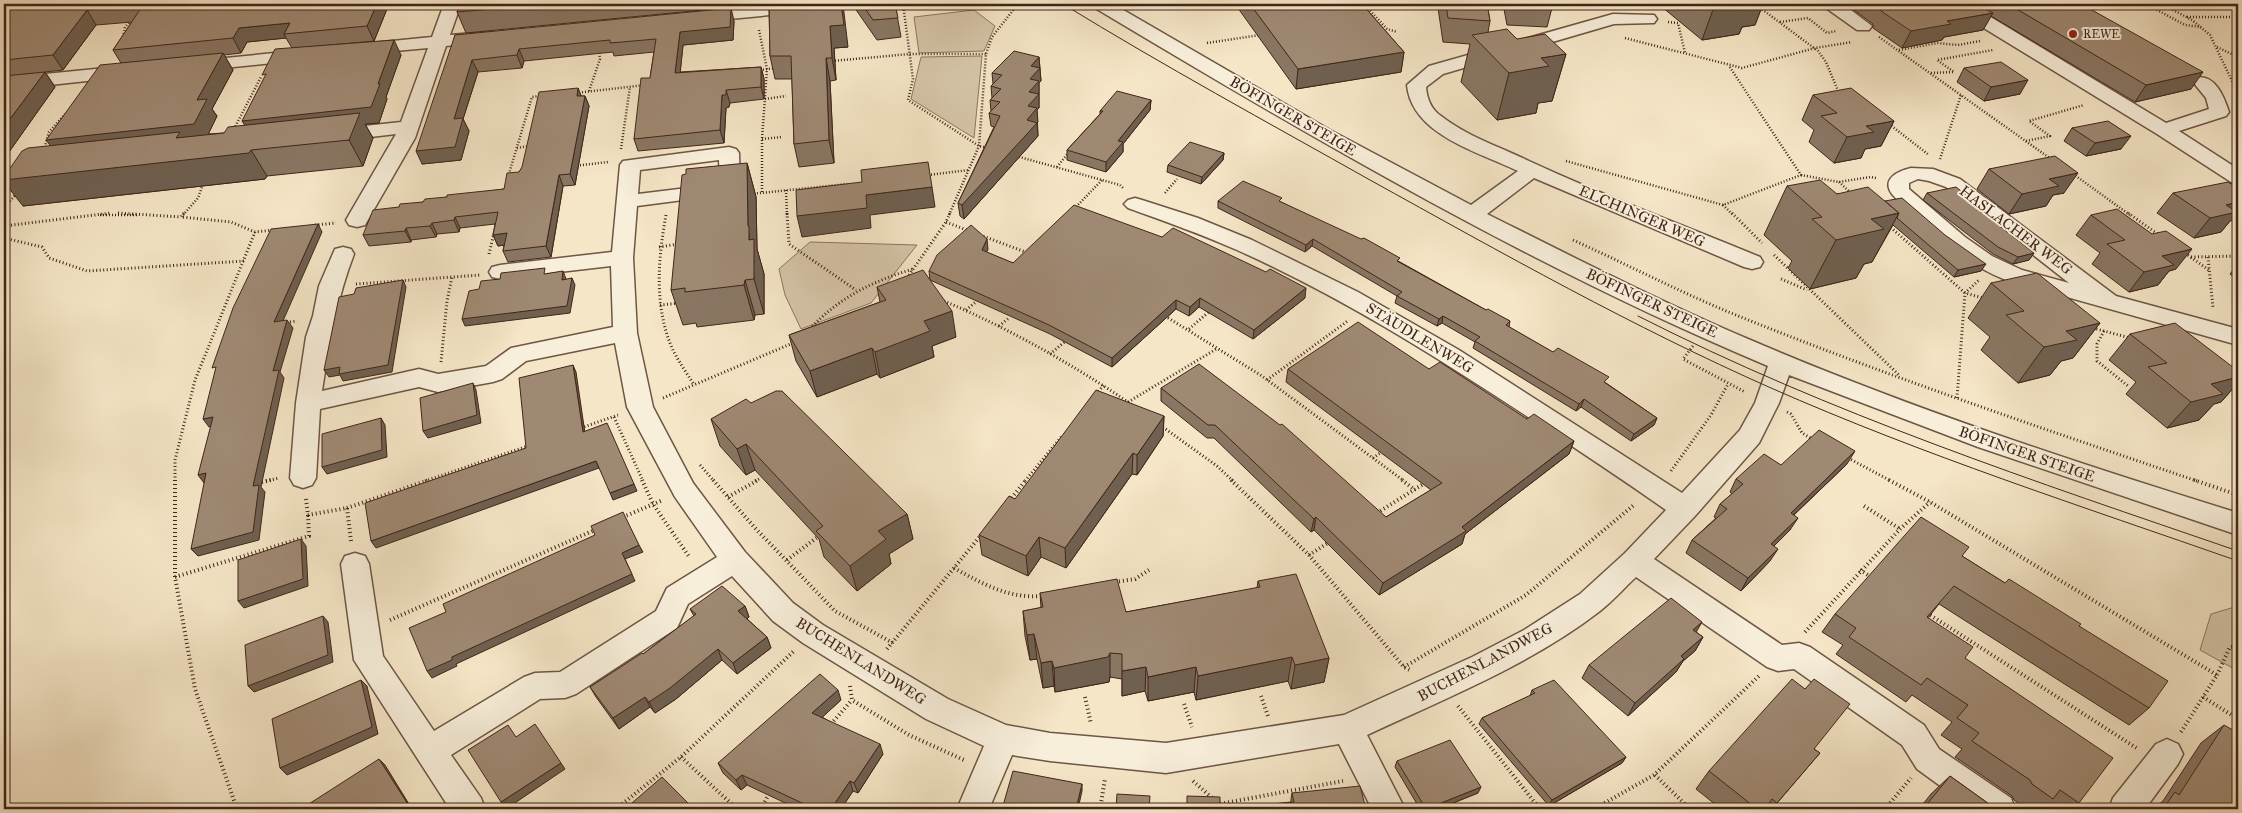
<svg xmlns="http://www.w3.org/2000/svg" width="2242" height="813" font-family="'IM FELL Great Primer',serif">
<rect width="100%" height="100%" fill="#f5e6c7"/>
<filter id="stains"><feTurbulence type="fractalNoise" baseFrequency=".004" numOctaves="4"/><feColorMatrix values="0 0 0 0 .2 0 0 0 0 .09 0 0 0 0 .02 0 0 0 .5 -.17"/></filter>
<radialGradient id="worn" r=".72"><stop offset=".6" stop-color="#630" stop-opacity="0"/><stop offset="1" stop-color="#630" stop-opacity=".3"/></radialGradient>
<g fill="#d6c5a9" stroke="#8c7561">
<polygon points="974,10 995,26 984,51 919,53 914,17"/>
<polygon points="982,56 974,138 911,99 921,57"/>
<polygon points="810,242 917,245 871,303 801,329 785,295 779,269"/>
<polygon points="2238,606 2238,671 2200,650 2211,614"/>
</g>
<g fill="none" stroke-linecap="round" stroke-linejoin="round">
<g stroke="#6e5544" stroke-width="3">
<g id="minor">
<polygon points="444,4 461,4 450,35 486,32 492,33 495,37 492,41 486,42 446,46 415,138 365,225 357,227 349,225 346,220 396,134 337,141 330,139 327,135 330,131 337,129 401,122 428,48 362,54 356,53 353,49 356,45 362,44 432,37"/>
<polygon points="782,4 842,4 839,8 833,9 698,22 692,21 689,17 692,13 698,12"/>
<path d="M1092 4H1113L1330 130 1471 205 1518 171C1479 152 1412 135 1407 85L1429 66 1613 14 1654 15 1657 19 1654 23 1614 24 1443 74 1426 87C1427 99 1431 109 1441 116 1466 136 1500 147 1529 161 1604 196 1683 225 1760 257L1763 262 1760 267 1752 269 1744 267 1534 178 1487 214C1573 257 1659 301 1748 339 1907 407 2073 462 2238 513V535L1978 447 1789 375 1779 403 1759 443 1695 516 1654 559 1782 645 1799 643 1810 647 1924 725 1939 749 2011 798 2015 809H1972L1917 769 1902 745 1794 669 1778 671 1767 667 1636 577C1624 588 1613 601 1600 611 1530 665 1446 698 1367 735L1405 809H1372L1339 744 1166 773 1050 761 1012 755 989 809H957L984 746 926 719 803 643 773 621 732 576 688 604 677 628 576 694 565 698 540 699 451 755 481 798 485 809H450L354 660 341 564 345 556 355 553 365 556 369 564 383 656 434 731 524 677 535 673 560 672 656 611 667 588 717 557 675 497 627 407 615 343 526 361 502 379 493 382 438 392 419 387 320 409 316 478 312 485 303 488 294 485 290 478 296 403 306 337 313 316 319 286 335 249 343 247 351 249 354 254C337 298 329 344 322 391L419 369 438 374 486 366 511 348 613 327 611 266 500 279 492 277 489 272 492 267 500 265 612 252 620 165 623 161 729 147 736 149 739 153 740 189 737 193 637 206 633 258 637 333 653 407 693 483 745 552 793 603 823 625 948 699 1006 725 1050 733 1166 743 1344 715 1472 657 1524 630 1580 594 1625 553 1666 510C1619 477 1572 446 1525 415 1432 354 1338 295 1237 250 1201 234 1164 221 1128 208L1124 204 1128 200 1135 198 1142 200 1198 218 1252 240 1358 292 1459 350 1682 493 1740 430 1755 403 1768 366C1534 268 1312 138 1095 8ZM719 160 720 184 638 194 640 170Z"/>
<polygon points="1824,4 1843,4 1872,26 1869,30 1857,30 1826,8"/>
<path d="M1948 4H1969L2166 123 2209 109 2206 98 2193 82 2195 78C2215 73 2224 97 2229 112L2226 116 2179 131 2238 169V184L2231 182 2157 134 1951 8Z"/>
<polygon points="305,50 311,51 314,55 311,59 195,71 189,70 186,66 189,62 195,61"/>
<polygon points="126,66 133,68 135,72 133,76 4,90 4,78"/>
<path d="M1911 168 1933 169 1960 179 2116 296 2238 329V345L2006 280C1965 264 1920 227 1892 194 1881 179 1898 171 1911 168ZM1918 179 1929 181 1946 187 2069 283 2022 270 1992 256 1965 237 1909 189V183Z"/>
<polygon points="2167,739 2178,744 2183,754 2178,764 2145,809 2109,809 2113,798 2156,744"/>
</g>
</g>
<g stroke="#412519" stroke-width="2.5" stroke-dasharray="1 2" stroke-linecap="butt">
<polyline points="903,4 913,79 908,100 979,146 988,148"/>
<polyline points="1008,4 1015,9"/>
<polyline points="1055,4 1060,7"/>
<polyline points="1364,4 1387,29 1397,32"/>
<polyline points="1755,4 1818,51 1826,62 1839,93"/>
<polyline points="2146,4 2185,25 2201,27"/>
<polyline points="2162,4 2192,20 2210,35 2234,85"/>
<polyline points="2187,17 2238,17"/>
<polyline points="1668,22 1678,23 1685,53"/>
<polyline points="1780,22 1808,18 1827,33 1836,31"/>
<polyline points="759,30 767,69 762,139 762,193"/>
<polyline points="123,37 125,27 133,19"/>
<polyline points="1879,37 2051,159"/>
<polyline points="1625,38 1742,68 1815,48 1852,42"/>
<polyline points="1207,43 1260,35"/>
<polyline points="2217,47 2238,57"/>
<polyline points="1899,50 1937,43 1958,45 1980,41"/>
<polyline points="832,61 910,54 986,54"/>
<polyline points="760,70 776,68"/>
<polyline points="1931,73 1954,72 1937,60 1993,50"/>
<polyline points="589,91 600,59 599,51"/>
<polyline points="576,93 645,85"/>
<polyline points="765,99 786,96"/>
<polyline points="1889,124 1929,155"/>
<polyline points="234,129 261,77"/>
<polyline points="762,139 782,137"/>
<polyline points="2026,141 2050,136 2029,121 2084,105"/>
<polyline points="517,148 529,146"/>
<polyline points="621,149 630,87"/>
<polyline points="44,150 49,132 65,114"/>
<polyline points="1016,156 1120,185 1124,189"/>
<polyline points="1940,159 1961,95"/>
<polyline points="1566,161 1723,205 1801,175 1729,66"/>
<polyline points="574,166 608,162"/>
<polyline points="1057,167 1069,152"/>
<polyline points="2073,174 2130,215"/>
<polyline points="928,175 969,170"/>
<polyline points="1801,175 1839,182 1870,177 1876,178"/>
<polyline points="508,177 532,97 540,96"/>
<polyline points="1839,182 1851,193"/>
<polyline points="786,190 787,215"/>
<polyline points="1165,193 1177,179"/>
<polyline points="751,194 847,184"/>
<polyline points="1723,205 1733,215"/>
<polyline points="4,208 17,193"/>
<polyline points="1074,209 1102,180"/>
<polyline points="100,215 139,215"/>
<polyline points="183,215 198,198 203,184"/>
<polyline points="949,215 979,146 986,54 992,37 1018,4"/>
</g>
<g stroke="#412519" stroke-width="3" stroke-dasharray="1 2.5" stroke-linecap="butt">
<polyline points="118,213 181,217"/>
<polyline points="184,213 181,217 231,222 255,232 274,230"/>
<polyline points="787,213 789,244 856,290"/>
<polyline points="1732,213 1762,243"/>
<polyline points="2128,213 2159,235"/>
<path d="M666 215C658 259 654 306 672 348 678 361 687 373 694 385"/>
<polyline points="946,222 969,231"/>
<polyline points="315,225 336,223"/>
<polyline points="1888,225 1965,293 1983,298"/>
<polyline points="4,226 111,213"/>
<polyline points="980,235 1028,253"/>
<polyline points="4,238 42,247 49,258 87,271 244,261"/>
<path d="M1573 240C1626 264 1678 291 1731 313 1884 375 2041 428 2197 481"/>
<polyline points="659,247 678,244"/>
<polyline points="2185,253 2210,271"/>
<polyline points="489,254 494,233"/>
<polyline points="1774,255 1899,375"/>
<polyline points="2191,257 2238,256"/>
<polyline points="2208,257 2213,308"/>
<polyline points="907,278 946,222 950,213"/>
<polyline points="1781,279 1807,290"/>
<polyline points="356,284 480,275"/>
<path d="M944 301C1010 329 1072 364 1131 404"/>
<polyline points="660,305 680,303"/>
<polyline points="966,310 977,301"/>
<polyline points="1165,316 1262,376 1404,481"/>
<polyline points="290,322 297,321"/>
<polyline points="999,326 1009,318"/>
<polyline points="2093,328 2130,338"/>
<path d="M810 329C838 298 873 281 913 269"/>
<polyline points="1189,329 1211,310"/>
<polyline points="2104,331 2097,344 2097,361 2128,386"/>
<polyline points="1693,346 1683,359 1745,392"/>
<polyline points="1050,354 1068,339"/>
<polyline points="441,362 447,301 452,277"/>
<polyline points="1267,380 1349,320"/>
<polyline points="1096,394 1104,385"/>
<polyline points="663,398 793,343"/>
<polyline points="1957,398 1965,293 1979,280"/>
<polyline points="1128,402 1218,348"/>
<polyline points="1787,412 1791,414 1802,433 1812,439"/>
<polyline points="614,417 643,481"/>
<polyline points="1160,425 1217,466 1233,481"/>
<polyline points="581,428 618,415"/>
<polyline points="1373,458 1380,453"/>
<polyline points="1848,458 1891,481"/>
<polyline points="700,465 714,481"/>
<polyline points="1671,471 1711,415 1728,384"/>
<polyline points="175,481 175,460 195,380 255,232"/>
<polyline points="266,481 279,478"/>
<polyline points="425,481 528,446"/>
<polyline points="755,481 761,478"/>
<polyline points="1025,481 1062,436"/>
</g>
<g stroke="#412519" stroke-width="4" stroke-dasharray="1 3" stroke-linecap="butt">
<polyline points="175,480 175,577 195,689 237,809"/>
<polyline points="642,480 653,504 690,558"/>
<polyline points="713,480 756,529 835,611 893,643"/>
<polyline points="1231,480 1309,555 1404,667 1412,671"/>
<polyline points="1402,480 1415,490"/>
<polyline points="1889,480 1930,502 2217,675 2181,732"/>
<polyline points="2194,480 2238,495"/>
<polyline points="258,483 271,480"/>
<polyline points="728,497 758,480"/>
<polyline points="306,499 308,515 347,508 351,541"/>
<polyline points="1009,501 1026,480"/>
<polyline points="1864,506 1900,529"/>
<polyline points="347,508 429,480"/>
<polyline points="1377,513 1425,483"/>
<polyline points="623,517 663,500"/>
<polyline points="1309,555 1331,541"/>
<polyline points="787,560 819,536"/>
<path d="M954 568C983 584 1009 599 1043 596"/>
<polyline points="1860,570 1871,577"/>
<polyline points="175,577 309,536 308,515"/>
<polyline points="1115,582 1135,579 1149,570"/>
<polyline points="1927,613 2138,749"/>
<polyline points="390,620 597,529"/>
<polyline points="1805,632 1900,529 1930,502"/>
<polyline points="887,649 982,534"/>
<polyline points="1404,667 1526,595 1635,504"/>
<polyline points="2217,675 2230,647 2238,646"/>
<polyline points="850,686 852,700 909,735 964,760"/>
<polyline points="1261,696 1268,716"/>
<polyline points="1085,697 1091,724"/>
<polyline points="2203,697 2238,719"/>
<polyline points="1184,704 1192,727"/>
<polyline points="1458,706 1540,809"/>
<polyline points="831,724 852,700"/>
<polyline points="681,757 737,809"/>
<polyline points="1655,775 1690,809"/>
<polyline points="1193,781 1219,804 1343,781"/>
<polyline points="616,809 681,757 794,651"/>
<polyline points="761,809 770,792"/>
<polyline points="1100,809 1105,779"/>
<polyline points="1594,809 1654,775 1759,676"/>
<polyline points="1885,809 1911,778"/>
</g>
<use href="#minor" fill="#f8efdb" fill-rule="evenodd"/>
<g stroke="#412519" stroke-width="1">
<path d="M1063 4C1164 66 1267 122 1370 180 1502 253 1633 327 1771 388 1923 455 2081 506 2238 561"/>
<path d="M1638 316C1831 414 2034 481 2238 551"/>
</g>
<polyline stroke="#412519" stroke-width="2.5" stroke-dasharray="1 2" stroke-linecap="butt" points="1829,6 1840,5"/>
</g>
<g fill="#897663" stroke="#412519" fill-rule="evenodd">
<path d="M4 4H389L374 41 309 47 401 55 386 97 387 99 379 123 365 124 373 138 363 166 267 176 265 179 23 206 50 146 121 63 113 50 132 22 96 25 63 70 45 72 55 87 4 159ZM286 38 292 48 245 125 224 133 208 134 217 116 212 109 233 70 224 55 241 53 247 42Z"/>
<polygon points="460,4 735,4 734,7 466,33 457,12"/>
<polygon points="769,4 848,47 834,48 836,80 830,81 834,163 799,167 794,144 792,79 775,79 770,56"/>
<polygon points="852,4 895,4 901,37 877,40"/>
<polygon points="1235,4 1362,4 1404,52 1401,72 1296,89"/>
<polygon points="1439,4 1487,4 1490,21 1488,32 1517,39 1566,54 1552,101 1538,103 1536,113 1497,120 1461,82 1470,44 1443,42 1438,8"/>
<polygon points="1503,4 1553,4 1547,27 1507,25"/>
<polygon points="1569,4 1612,4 1611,8 1569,6"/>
<polygon points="1664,4 1763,4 1755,25 1742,27 1739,34 1702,40 1662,7"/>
<polygon points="1846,4 2095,4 2091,10 2191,89 2135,102 1991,16 1983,30 1944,37 1942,40 1902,48 1873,28 1873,24"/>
<polygon points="734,21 733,40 683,45 680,72 761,67 764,79 764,99 730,103 729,107 726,108 724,143 638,151 634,139 650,78 654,52 614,56 613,52 524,61 522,68 478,72 463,119 469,131 461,160 422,164 455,35"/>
<polygon points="1039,57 1041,81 1039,83 1039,108 1037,110 1038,136 964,219 960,216 958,203 994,127 991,126 989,113 991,111 990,100 992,98 991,86 993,84 992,73"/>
<polygon points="1964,68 2020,94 1984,101 1957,82"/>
<polygon points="578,88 581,96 585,96 589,106 575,185 563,186 551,257 508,262 503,251 504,245 498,246 493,235 495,224 460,228 459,232 437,234 436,237 411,240 411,242 369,246 363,235 399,207 447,197 504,189 519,172"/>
<polygon points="1813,95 1894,121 1881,146 1865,149 1861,158 1834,163 1809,142 1814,130 1802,120"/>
<polygon points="1151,100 1150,110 1123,144 1123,152 1106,172 1067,160 1067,150 1100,114 1100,111"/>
<polygon points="2072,128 2121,149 2086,156 2064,141"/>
<polygon points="1224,153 1223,160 1201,184 1167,172 1168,165"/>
<polygon points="747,163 756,197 757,249 764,274 764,314 755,315 754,320 697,327 696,323 683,325 671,290"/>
<polygon points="1989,169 2064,193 2053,195 2046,206 2009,214 1977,189"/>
<polygon points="1787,186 1885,201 1981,271 1954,277 1893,225 1872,262 1864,264 1856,278 1810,289 1788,268 1792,261 1764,235"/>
<polygon points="1927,193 1988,212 1986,216 2034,253 2029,260 2013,264 1993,254 1923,200"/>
<polygon points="2173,193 2230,221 2221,232 2194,238 2157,213"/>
<polygon points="1218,201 1281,202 1400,262 1486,310 1510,321 1509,327 1606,383 1657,418 1654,425 1631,441 1581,407 1576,411 1473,348 1475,342 1442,323 1437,326 1395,303 1397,296 1312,246 1305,252 1218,208"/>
<polygon points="2091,215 2176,269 2169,271 2158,285 2129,292 2092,264 2100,253 2076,235"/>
<polygon points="988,249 986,252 1013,263 1305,298 1253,339 1199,307 1189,316 1176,309 1112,367 1050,334 930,280 929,271"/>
<polygon points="2238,264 2238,280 2230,274"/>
<polygon points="1991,283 2100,323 2073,358 2061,361 2050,375 2018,383 1981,350 1990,337 1968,318"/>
<polygon points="877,287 956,337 932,346 934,357 880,378 877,374 817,397 796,361 789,335 880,302"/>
<polygon points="2130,334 2238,371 2238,383 2221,402 2214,404 2199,420 2167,428 2126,394 2136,382 2109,360"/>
<polygon points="1288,369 1429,369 1527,419 1574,441 1569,454 1465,534 1462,544 1379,595 1314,530 1311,532 1214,438 1207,438 1161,401 1161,388 1386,517 1431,490 1286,382"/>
<polygon points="751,403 907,514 913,539 889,554 891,564 857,591 824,557 819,539 755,470 746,475 720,446 711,419"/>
<polygon points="1164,416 1163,436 1137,475 1132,474 1066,568 1041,557 1028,576 982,555 979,535 1015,499"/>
<polygon points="1847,464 1794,515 1790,530 1774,546 1770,561 1741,591 1686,553 1692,540 1716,518 1714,517 1720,504 1732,494 1730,492 1736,479 1781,465"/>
<polygon points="1962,556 2005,583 2079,626 2149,708 2129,725 1939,604 1928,618 1965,658 2079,803 2072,809 2046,809 2043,807 2041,809 2027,809 2014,800 2012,796 1955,757 1962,749 1941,735 1952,722 1912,695 1906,702 1836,654 1843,645 1822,632 1835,614"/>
<polygon points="1258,581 1329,658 1324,682 1291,689 1288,681 1196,700 1194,692 1148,701 1145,691 1122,696 1122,679 1110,677 1109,682 1055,692 1054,686 1043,688 1037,659 1030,660 1025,636 1023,611 1041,608 1040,593 1126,612 1257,588"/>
<polygon points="745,606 749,617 747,619 767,637 771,648 737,674 722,660 676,699 655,713 650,707 619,729 596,697 590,687 643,654 694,616 690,609"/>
<polygon points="1696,632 1703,637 1695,651 1683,661 1676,672 1628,716 1582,678 1589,665"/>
<polygon points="1532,690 1626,757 1622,763 1549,806 1479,724 1482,718 1530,696"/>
<polygon points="841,700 822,717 883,754 858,793 853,791 841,809 798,809 747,785 741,790 723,773 718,763"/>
<polygon points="2224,725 2238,809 2153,809 2163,801 2201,743"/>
<polygon points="1814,749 1820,753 1772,809 1721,809 1696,789 1709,771"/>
<polygon points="1397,761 1478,793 1438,809 1420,809 1395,767"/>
<polygon points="1950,776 1996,809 1919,809 1931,794"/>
<polygon points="1292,793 1366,809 1245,809 1245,807 1291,802 1291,799"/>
</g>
<g fill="#6f6050" stroke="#412519">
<polygon points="377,4 389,4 374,41 367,26"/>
<polygon points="841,4 843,4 848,47 834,48 836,80 832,58 830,26"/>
<polygon points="1715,4 1763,4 1755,25 1742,27 1739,34 1702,40"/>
<polygon points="2090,4 2095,4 2085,19 2083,5"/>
<polygon points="731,8 734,21 733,40 683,45 679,85 675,73 680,32"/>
<polygon points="87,10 96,25 63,70 53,55"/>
<polygon points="1993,13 1983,30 1944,37 1942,40 1902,48 1911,31 1947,21"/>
<polygon points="290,23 284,34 286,38 247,42 241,53 233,38 239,28"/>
<polygon points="394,40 401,55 386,97 387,99 379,123 365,124 373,138 363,166 349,140 252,136 242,121 378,84"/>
<polygon points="519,49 524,61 522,68 517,55"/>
<polygon points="1404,52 1401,72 1296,89 1298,69"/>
<polygon points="223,53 233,70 212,109 217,116 205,141 251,150 267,176 265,179 23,206 4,182 4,180 59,157 46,140 197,100"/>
<polygon points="1566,54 1552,101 1538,103 1536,113 1497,120 1509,73 1541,58"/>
<polygon points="1039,57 1041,81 1039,83 1039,108 1037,110 1038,122 1036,124 1037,123 1038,136 964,219 962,205 1027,120 1031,66"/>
<polygon points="826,58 830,81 834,163 829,140"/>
<polygon points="472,60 478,72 463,119 469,131 461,160 422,164 416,151 454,119"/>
<polygon points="761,67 764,79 764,99 761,87"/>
<polygon points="45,72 55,87 4,159 4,127"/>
<polygon points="2203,72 2191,89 2135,102 2146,85"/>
<polygon points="2028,80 2020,94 1984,101 1991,87"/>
<polygon points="578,88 582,98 577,96"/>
<polygon points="726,90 730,103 729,107 726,108 724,143 720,130 722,95"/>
<polygon points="585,96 589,106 575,185 570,174"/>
<polygon points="1151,100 1150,110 1123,144 1123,152 1106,172 1106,162 1118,141"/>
<polygon points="1894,121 1881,146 1865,149 1861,158 1834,163 1847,137 1866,126"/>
<polygon points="2131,136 2121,149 2086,156 2095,143"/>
<polygon points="1224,153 1223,160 1201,184 1202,177"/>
<polygon points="747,163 756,197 757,249 764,274 764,314 754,279 748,226"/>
<polygon points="2078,173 2064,193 2053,195 2046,206 2009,214 2022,194 2049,179"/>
<polygon points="559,175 563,186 551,257 546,246"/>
<polygon points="932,187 935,207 870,215 871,228 802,237 797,216 866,195"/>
<polygon points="2238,202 2238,219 2230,221 2221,232 2194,238 2210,218 2226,205"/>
<polygon points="1899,213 1872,262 1864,264 1856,278 1810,289 1836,240 1871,219"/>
<polygon points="455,217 460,228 459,232 454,220"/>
<polygon points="432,223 437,234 436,237 430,226"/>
<polygon points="318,224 322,232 279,330 274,322"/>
<polygon points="406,228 411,240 411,242 405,231"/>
<polygon points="507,233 512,244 498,246 493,235"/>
<polygon points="987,239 988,249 983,260 982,250"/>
<polygon points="1313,239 1312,246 1305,252 1306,245"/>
<polygon points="2192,249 2176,269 2169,271 2158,285 2129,292 2144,272 2162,256"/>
<polygon points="2034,253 2029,260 2013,264 2018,257"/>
<polygon points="1986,264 1981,271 1954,277 1958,270"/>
<polygon points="563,271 566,279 565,287 562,280"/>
<polygon points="572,278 575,285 570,313 465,326 462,319"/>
<polygon points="403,280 406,287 392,372 343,381 340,375 329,377 324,370"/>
<polygon points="745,280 755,315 754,320 744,285"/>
<polygon points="1306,288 1305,298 1253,339 1254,330"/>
<polygon points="1200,298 1199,307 1189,316 1190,307"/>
<polygon points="1176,300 1176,309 1112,367 1112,358"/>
<polygon points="952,311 956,337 932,346 934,357 880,378 875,352 924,321"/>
<polygon points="1443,316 1442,323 1437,326 1439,319"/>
<polygon points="287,320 293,328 280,372 284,378 261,487 265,492 259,540 198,556 191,549 253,486 273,371"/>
<polygon points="2100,323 2073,358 2061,361 2050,375 2018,383 2044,347 2066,331"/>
<polygon points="872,348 877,374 817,397 810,371"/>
<polygon points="573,365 576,372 586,440 583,432"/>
<polygon points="2238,377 2238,383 2221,402 2214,404 2199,420 2167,428 2191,402 2211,384"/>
<polygon points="473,383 476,390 481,423 428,438 423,431"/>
<polygon points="1584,399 1581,407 1576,411 1579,404"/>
<polygon points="1164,416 1163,436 1137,475 1137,455"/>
<polygon points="213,417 219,425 209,427 203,419"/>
<polygon points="381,418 385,425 387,457 327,474 322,467"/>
<polygon points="1657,418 1654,425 1631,441 1634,434"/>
<polygon points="1574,441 1569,454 1465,534 1462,544 1379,595 1383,583 1462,527"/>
<polygon points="746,444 755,470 746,475 737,449"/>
<polygon points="1855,451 1847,464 1783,525 1791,513"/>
<polygon points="1133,453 1132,474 1066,568 1065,548"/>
<polygon points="596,461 599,468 376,548 371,541"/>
<polygon points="206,473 204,483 198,475"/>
<polygon points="634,484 637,491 613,500 610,493"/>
<polygon points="907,514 913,539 889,554 891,564 857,591 850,566 878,531"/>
<polygon points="1316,517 1314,530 1311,532 1314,519"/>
<polygon points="1798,518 1790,530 1763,557 1771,544"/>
<polygon points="1039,537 1041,557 1028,576 1026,556"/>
<polygon points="301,539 306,546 308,586 244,608 238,601"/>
<polygon points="639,545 643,552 625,559 635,581 456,664 457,666 432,678 427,671 452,657 622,553"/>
<polygon points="1778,549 1770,561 1741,591 1748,578"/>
<polygon points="745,606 749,617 742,622 738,611"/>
<polygon points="323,616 328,622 333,662 254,692 248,686"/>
<polygon points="1702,622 1694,636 1693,630"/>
<polygon points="1034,634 1037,659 1030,660 1027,635"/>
<polygon points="767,637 771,648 737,674 733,663"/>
<polygon points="1703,637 1695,651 1683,661 1676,672 1628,716 1635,703 1681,656"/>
<polygon points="718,649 722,660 676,699 655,713 649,702"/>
<polygon points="1110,653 1110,677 1109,682 1055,692 1054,668"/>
<polygon points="1292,657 1288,681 1196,700 1198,676"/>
<polygon points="1329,658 1324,682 1291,689 1295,665"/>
<polygon points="1052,661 1054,686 1043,688 1041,663"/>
<polygon points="1146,667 1145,691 1122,696 1122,671"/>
<polygon points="1196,667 1194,692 1148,701 1148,677"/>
<polygon points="361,680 367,686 378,734 287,775 280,768"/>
<polygon points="838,690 841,700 816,723 812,713"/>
<polygon points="645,697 650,707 619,729 613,718"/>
<polygon points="880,744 883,754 858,793 854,783"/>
<polygon points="1626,757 1622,763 1549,806 1552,800"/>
<polygon points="379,759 385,765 412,809 411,809"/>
<polygon points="561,763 565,769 506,809 501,802"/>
<polygon points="742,775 747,785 741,790 736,780"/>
<polygon points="850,781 853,791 841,809 831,809"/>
<polygon points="1082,784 1082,791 1078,809 1076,809"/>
<polygon points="1481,787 1478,793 1438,809 1426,809"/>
</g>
<g fill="#9f8973" stroke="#412519">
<polygon points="4,4 377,4 367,26 284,34 290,23 239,28 233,38 113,50 143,5 87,10 53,55 4,60"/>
<polygon points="460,4 549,4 457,12"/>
<polygon points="769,4 841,4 844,25 830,26 832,58 826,58 829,140 794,144 791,56 770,56"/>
<polygon points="862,4 895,4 898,18 873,20"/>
<polygon points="1250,4 1362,4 1404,52 1298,69"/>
<polygon points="1446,4 1487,4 1490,21 1448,18"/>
<polygon points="1875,4 1976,4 1993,13 1947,21 1951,24 1911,31 1881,11 1881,8"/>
<polygon points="2008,4 2090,4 2083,5 2203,72 2146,85"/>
<polygon points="731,8 730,27 680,32 675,73 761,67 761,87 726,90 726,95 722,95 720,130 634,139 641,78 650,78 656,39 610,43 610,40 519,49 517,55 472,60 454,119 463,118 455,147 416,151 455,35"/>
<polygon points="1507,29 1517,39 1545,34 1566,54 1541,58 1549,66 1509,73 1472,35"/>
<polygon points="394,40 378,84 380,84 371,107 242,121 266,74 262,75 275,49"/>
<polygon points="1014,51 1039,57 1031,66 1040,68 1030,79 1039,81 1029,92 1039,94 1028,106 1037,108 1027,120 1037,123 962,205 958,203 1000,116 989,113 1000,102 990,100 1001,89 991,86 1002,75 992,73"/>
<polygon points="223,53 197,100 207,99 194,124 46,140 100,65"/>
<polygon points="2001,62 2028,80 1991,87 1964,68"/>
<polygon points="45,72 4,127 4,76"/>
<polygon points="578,88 577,96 585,96 570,174 559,175 546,246 503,251 507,233 493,235 498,212 455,217 454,220 432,223 430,226 406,228 405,231 363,235 373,210 399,207 400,204 423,202 425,199 447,197 447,195 504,189 507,173 519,172 522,167 539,92"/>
<polygon points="1851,88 1894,121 1866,126 1874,132 1847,137 1821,116 1837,113 1813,95"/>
<polygon points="1117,91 1151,100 1118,141 1123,142 1106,162 1067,150 1103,111 1100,111"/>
<polygon points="360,113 349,140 251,150 249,153 4,180 4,177 22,151 28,148 180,132 176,138 224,133 228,127"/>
<polygon points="2108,121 2131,136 2095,143 2072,128"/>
<polygon points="1190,142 1224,153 1202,177 1168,165"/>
<polygon points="2055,156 2078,173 2049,179 2059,186 2022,194 1989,169"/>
<polygon points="928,162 932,187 866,195 867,208 797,216 796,190 862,182 861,170"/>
<polygon points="747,163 748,226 749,226 749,240 754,239 754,279 745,280 744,285 685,292 685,288 671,290 682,175 686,174 686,169"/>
<polygon points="1820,180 1837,194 1868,187 1899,213 1871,219 1884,229 1836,240 1812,219 1822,217 1787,186"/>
<polygon points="1243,181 1282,198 1279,201 1361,239 1364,238 1400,258 1397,261 1486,310 1488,309 1510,321 1506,325 1553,352 1558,348 1609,377 1604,382 1657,418 1634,434 1584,399 1579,404 1475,341 1480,337 1443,316 1439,319 1397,296 1402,292 1313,239 1306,245 1218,201"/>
<polygon points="2228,182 2238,188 2238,202 2226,205 2237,212 2210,218 2173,193"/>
<polygon points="1956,187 1988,212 1983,213 2034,253 2018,257 1998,247 1927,193"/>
<polygon points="1902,198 1945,235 1986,264 1958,270 1897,218 1899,213 1885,201"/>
<polygon points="1074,205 1162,237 1173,228 1266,272 1270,269 1306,288 1254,330 1200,298 1190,307 1176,300 1112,358 1049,325 929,271 937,255 971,225 987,239 982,250 1013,263"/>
<polygon points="2117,209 2152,234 2166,231 2192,249 2162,256 2174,265 2144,272 2107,244 2125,240 2091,215"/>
<polygon points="318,224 274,322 287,320 273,371 279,370 253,486 259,485 253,532 191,549 206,473 198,475 213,417 203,419 216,367 212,368 233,308 271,229"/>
<polygon points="545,268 544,274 563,271 562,280 572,278 567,306 462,319 469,291 479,289 481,281 500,279 501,273"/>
<polygon points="923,270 952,311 924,321 930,331 875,352 872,348 810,371 789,335 886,300 877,287"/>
<polygon points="2037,273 2100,323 2066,331 2077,340 2044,347 2006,315 2024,311 1991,283"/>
<polygon points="403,280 388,365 339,374 340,367 324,370 339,297 354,294 356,288"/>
<polygon points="1358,322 1429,369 1440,362 1527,419 1534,414 1574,441 1462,527 1466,531 1383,583 1316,517 1314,519 1215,425 1208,425 1161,388 1199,364 1280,425 1282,424 1386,517 1442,483 1288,369"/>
<polygon points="2175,323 2238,371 2238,377 2211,384 2223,394 2191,402 2148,367 2167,363 2130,334"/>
<polygon points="573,365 583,432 607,423 634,484 610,493 596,461 371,541 365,503 526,448 519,378"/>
<polygon points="473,383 477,415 423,431 420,398"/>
<polygon points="1096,390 1164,416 1137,455 1133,453 1065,548 1039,537 1026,556 979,535 1009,496 1015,499"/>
<polygon points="776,391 782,391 907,514 878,531 886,539 850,566 816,531 823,526 746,444 737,449 711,419 746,399 751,403"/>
<polygon points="381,418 382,450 322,467 322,434"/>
<polygon points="1819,430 1855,451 1791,513 1798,518 1771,544 1778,549 1748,578 1692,540 1727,509 1720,504 1743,484 1736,479 1764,454 1781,465"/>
<polygon points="623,512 639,545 622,553 632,574 452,657 452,660 427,671 409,628 446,612 443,604 595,535 591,526"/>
<polygon points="1921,517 1969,547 1962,556 2005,583 2009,579 2081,624 2079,626 2168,681 2149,708 1954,586 1927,617 1973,647 1965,658 2113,758 2079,803 2060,790 2053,799 2032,784 2030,780 1972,741 1979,733 1957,718 1968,705 1927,678 1921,685 1849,637 1856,628 1835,614"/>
<polygon points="301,539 303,579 238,601 238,560"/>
<polygon points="1296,574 1329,658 1295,665 1292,657 1198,676 1196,667 1148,677 1146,667 1122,671 1122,654 1110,653 1108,657 1054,668 1052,661 1041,663 1034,634 1027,635 1023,611 1043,607 1040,593 1117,579 1126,612 1260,587 1258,581"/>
<polygon points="722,586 745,606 738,611 767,637 733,663 718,649 670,688 649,702 645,697 613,718 590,687 642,653 643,654 696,614 690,609"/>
<polygon points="1671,598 1702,622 1693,630 1703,637 1681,656 1684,659 1635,703 1589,665"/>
<polygon points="323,616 328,655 248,686 245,645"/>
<polygon points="820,674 838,690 812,713 880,744 854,783 850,781 831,809 815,809 742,775 736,780 718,763"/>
<polygon points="1792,679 1805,689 1814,679 1850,704 1814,749 1820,753 1777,803 1772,799 1765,809 1757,809 1709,771"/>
<polygon points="361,680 372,727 280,768 272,719"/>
<polygon points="1554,680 1626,757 1552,800 1482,718 1535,693 1532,690"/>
<polygon points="535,724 561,763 501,802 468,750 508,725 516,737"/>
<polygon points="2224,725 2238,733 2238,809 2163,809 2175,792 2179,795"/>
<polygon points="1450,740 1481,787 1426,809 1397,761"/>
<polygon points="379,759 411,809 301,809"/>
<polygon points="1013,771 1082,784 1076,809 1002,809"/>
<polygon points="1950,776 1996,809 1923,809"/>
<polygon points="662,777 694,809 625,809"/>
<polygon points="1360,786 1366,809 1246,809 1245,807 1294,802 1292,793"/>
<polygon points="1117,794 1150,796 1149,809 1116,809"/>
<polygon points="1187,796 1220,797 1220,809 1187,809"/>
</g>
<circle fill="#8f2418" stroke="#f8efdb" stroke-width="2" cx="2073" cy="34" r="5"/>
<g text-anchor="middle" stroke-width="4" stroke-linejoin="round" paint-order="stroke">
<g font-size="12" fill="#412519" stroke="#f8efdb" text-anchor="start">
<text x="2083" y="38">REWE</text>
</g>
<g font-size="15" fill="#412519" stroke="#f8efdb">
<text transform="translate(1293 116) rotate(30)" y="5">BÖFINGER STEIGE</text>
<text transform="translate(1642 216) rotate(23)" y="5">ELCHINGER WEG</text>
<text transform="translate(2016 230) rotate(37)" y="5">HASLACHER WEG</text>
<text transform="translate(1652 303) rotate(25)" y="5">BÖFINGER STEIGE</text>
<text transform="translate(1420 338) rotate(31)" y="5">STÄUDLENWEG</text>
<text transform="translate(2027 454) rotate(19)" y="5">BÖFINGER STEIGE</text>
<text transform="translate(861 661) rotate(32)" y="5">BUCHENLANDWEG</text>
<text transform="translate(1485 662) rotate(-28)" y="5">BUCHENLANDWEG</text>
</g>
</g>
<rect width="2242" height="813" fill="none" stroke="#f5e6c7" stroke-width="20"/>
<rect x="5" y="5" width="2232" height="803" fill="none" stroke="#412519" stroke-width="2.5"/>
<rect x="10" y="10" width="2222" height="793" fill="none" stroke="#412519"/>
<rect width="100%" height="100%" filter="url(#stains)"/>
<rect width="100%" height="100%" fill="url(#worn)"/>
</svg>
